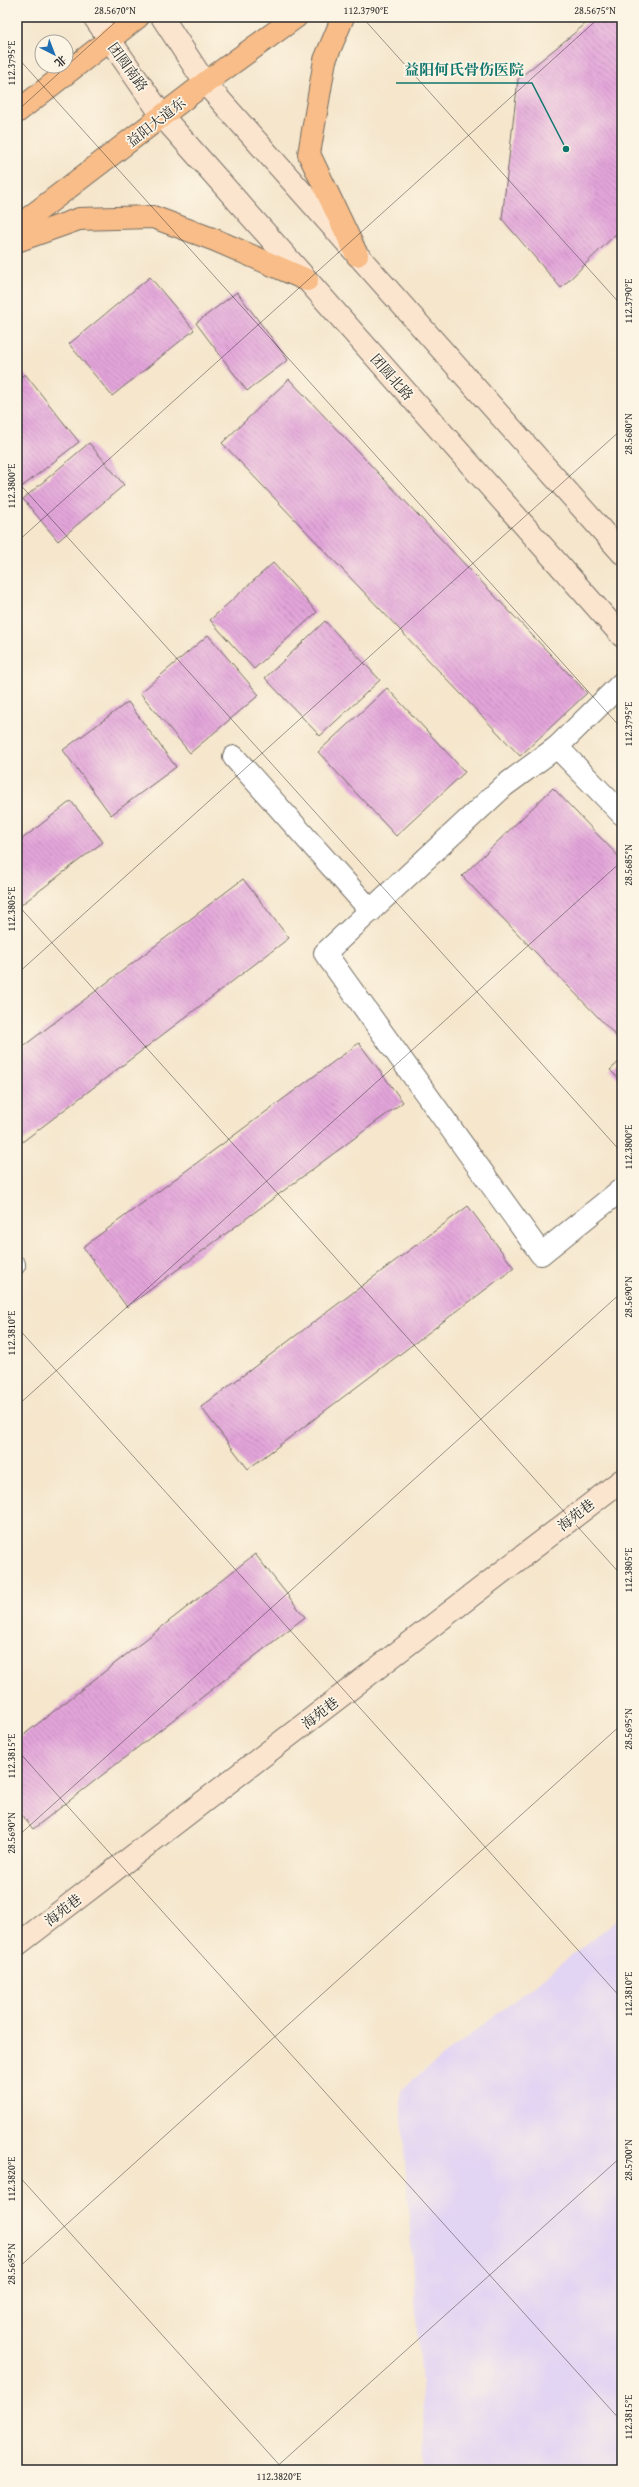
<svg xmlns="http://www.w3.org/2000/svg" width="639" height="2487" font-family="'Gentium Book Plus','Noto Serif SC',serif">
<defs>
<pattern id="building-back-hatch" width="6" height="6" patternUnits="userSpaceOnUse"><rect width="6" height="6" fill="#e3a4da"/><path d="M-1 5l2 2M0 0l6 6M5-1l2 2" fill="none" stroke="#b886b1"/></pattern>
</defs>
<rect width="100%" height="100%" fill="#fcf5e5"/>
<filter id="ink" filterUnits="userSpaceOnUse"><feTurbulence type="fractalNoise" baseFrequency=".025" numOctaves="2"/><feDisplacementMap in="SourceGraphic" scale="8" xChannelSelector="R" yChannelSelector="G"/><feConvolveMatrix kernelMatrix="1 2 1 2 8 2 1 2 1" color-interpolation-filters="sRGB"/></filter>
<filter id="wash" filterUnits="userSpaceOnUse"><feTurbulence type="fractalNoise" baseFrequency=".012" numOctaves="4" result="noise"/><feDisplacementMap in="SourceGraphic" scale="16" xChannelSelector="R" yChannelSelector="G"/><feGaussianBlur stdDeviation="0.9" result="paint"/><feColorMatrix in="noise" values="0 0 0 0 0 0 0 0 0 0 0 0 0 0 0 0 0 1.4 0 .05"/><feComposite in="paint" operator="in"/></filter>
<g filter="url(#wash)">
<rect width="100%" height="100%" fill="#f5e6cc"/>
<polygon fill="#e2d4f3" points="622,1916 622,2470 427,2470 400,2090"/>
<g id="blocks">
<g fill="url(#building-back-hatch)">
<polygon points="594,17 622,17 622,228 561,288 502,219 518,79"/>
<polygon points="150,277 194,330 112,396 69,344"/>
<polygon points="237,292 288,360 247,391 196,323"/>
<polygon points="25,374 79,442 19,489 17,486 17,380"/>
<polygon points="289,379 587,693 520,756 222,443"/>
<polygon points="89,443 124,485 58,541 23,499"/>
<polygon points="273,563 317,612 254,669 210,620"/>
<polygon points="325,621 380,680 320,736 265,678"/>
<polygon points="208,635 259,695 190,753 140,693"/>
<polygon points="387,688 465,772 396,836 318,752"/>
<polygon points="128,702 176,767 111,815 63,750"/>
<polygon points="553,788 622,860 622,1042 462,876"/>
<polygon points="71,801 103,842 17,908 17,843"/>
<polygon points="243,879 289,938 17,1146 17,1051"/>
<polygon points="359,1043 403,1102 127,1307 83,1247"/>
<polygon points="622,1059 622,1082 610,1070"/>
<polygon points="468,1206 514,1268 248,1469 201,1407"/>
<polygon points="255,1554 305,1617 33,1829 17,1809 17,1740"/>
</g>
</g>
</g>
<g filter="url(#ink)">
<use href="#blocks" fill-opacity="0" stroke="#726c63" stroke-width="1"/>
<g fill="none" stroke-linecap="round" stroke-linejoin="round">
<g stroke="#726c63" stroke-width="18">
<polyline id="lane" points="17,1264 17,1266"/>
</g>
<g stroke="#726c63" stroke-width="24">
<g id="street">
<polyline points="622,683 557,747 504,786 325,953 541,1254 622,1189"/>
<polyline points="557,747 622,814"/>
<polyline points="234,757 371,911"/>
</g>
</g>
<g stroke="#726c63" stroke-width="24">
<g id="secondary">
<polyline points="94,17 163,117 622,636"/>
<polyline points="162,17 205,83 622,553"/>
<polyline points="17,1945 622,1480"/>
</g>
</g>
<g stroke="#726c63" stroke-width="24">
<g id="primary">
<polyline points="343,17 325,60 309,154 357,255"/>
<polyline points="17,112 138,17"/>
<polyline points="17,227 205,83 296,17"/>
<polyline points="17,241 79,219 153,217 215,240 307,280"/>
</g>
</g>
<use href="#lane" stroke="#fff" stroke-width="16"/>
<use href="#street" stroke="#fff" stroke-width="22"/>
<use href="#secondary" stroke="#fce5cf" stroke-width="22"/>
<use href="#primary" stroke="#f8bd88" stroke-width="22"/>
</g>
</g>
<path fill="none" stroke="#2b2b2b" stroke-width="1" stroke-opacity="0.45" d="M362 17 622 306M17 57 622 729M17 111 121 17M17 481 622 1153M17 542 600 17M17 904 622 1576M17 974 622 429M17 1327 622 1999M17 1406 622 861M17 1750 622 2422M17 1837 622 1292M17 2174 284 2470M17 2269 622 1724M273 2470 622 2156"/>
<g text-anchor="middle" stroke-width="3.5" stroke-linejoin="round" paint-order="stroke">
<g font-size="14" fill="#2b2b2b" stroke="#fcf5e5">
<text transform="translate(128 67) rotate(54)" y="5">团圆南路</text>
<text transform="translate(156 122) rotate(-38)" y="5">益阳大道东</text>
<text transform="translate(392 377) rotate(49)" y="5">团圆北路</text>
<text transform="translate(576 1515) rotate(-38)" y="5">海苑巷</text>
<text transform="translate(320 1713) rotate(-38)" y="5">海苑巷</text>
<text transform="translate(63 1910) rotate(-38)" y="5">海苑巷</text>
</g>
</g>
<path fill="none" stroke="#0f766e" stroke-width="1.5" d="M566 149L532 83H396"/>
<circle fill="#0f766e" stroke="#fcf5e5" stroke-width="1.5" cx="566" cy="149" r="4"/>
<g font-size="15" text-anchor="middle" font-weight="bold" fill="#0f766e" stroke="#fcf5e5" stroke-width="3.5" stroke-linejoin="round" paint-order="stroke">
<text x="464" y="75">益阳何氏骨伤医院</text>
</g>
<rect width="639" height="2487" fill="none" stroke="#fcf5e5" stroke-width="44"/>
<g transform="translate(54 54) rotate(138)"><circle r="19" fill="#fcf5e5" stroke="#a8a49b"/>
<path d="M0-3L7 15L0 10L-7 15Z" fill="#1f6fb2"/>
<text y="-6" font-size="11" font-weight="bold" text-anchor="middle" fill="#2b2b2b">北</text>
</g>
<rect x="22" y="22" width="595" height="2443" fill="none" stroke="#2b2b2b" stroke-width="1.5"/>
<g font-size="10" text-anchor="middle" fill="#2b2b2b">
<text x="115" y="14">28.5670°N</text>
<text x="366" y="14">112.3790°E</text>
<text x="595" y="14">28.5675°N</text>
<text transform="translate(11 63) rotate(-90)" y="4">112.3795°E</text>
<text transform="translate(628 301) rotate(-90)" y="4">112.3790°E</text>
<text transform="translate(628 434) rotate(-90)" y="4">28.5680°N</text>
<text transform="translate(11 486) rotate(-90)" y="4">112.3800°E</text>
<text transform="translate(628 724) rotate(-90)" y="4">112.3795°E</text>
<text transform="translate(628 865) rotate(-90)" y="4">28.5685°N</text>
<text transform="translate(11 909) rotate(-90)" y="4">112.3805°E</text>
<text transform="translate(628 1147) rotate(-90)" y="4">112.3800°E</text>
<text transform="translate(628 1297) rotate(-90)" y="4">28.5690°N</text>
<text transform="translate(11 1333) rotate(-90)" y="4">112.3810°E</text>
<text transform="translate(628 1570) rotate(-90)" y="4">112.3805°E</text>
<text transform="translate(628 1729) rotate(-90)" y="4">28.5695°N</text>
<text transform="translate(11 1756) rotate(-90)" y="4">112.3815°E</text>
<text transform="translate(11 1833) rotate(-90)" y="4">28.5690°N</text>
<text transform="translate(628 1994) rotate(-90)" y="4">112.3810°E</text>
<text transform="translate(628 2160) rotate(-90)" y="4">28.5700°N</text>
<text transform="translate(11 2179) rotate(-90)" y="4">112.3820°E</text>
<text transform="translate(11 2264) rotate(-90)" y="4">28.5695°N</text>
<text transform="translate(628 2417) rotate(-90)" y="4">112.3815°E</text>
<text x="279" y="2480">112.3820°E</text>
</g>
</svg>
